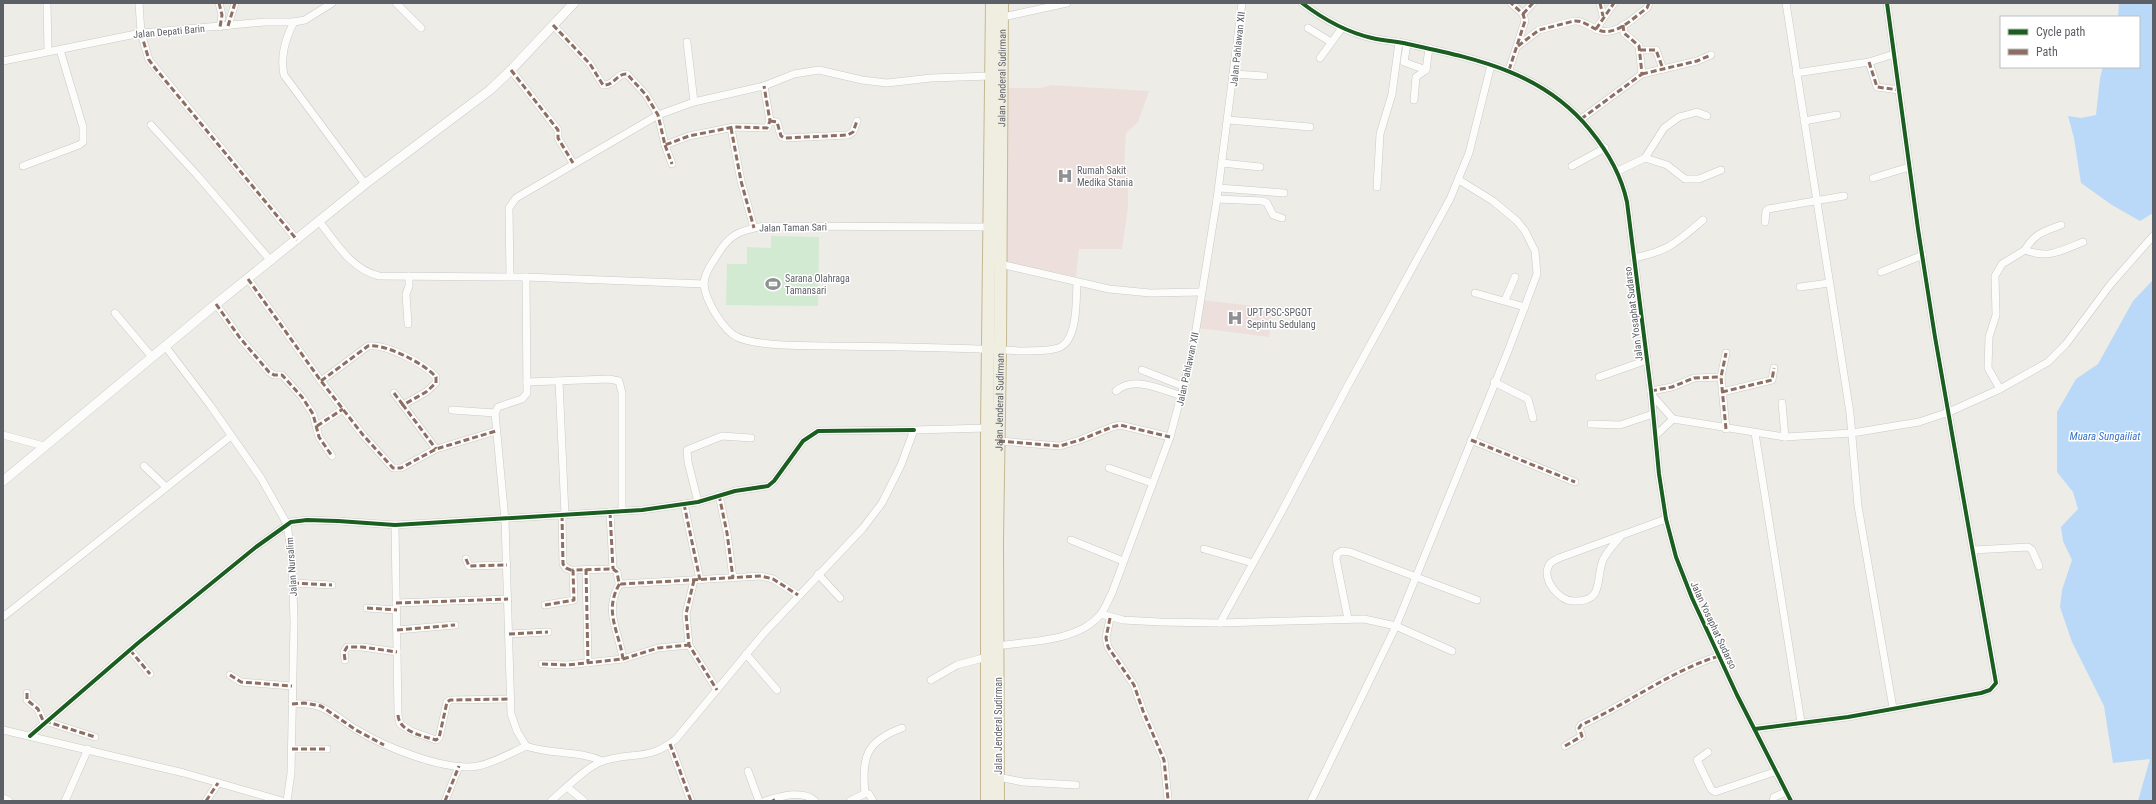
<svg xmlns="http://www.w3.org/2000/svg" width="2156" height="804" font-family="'Roboto Condensed',sans-serif">
<rect width="100%" height="100%" fill="#edece7"/>
<g fill="#ede0dc">
<polygon points="1051,85 1149,91 1138,122 1126,133 1124,168 1128,168 1128,207 1122,249 1079,249 1076,277 1000,261 1005,88 1041,88"/>
<polygon points="1202,300 1272,308 1269,337 1198,328"/>
</g>
<polygon fill="#d3ead2" points="771,236 819,237 818,306 726,305 727,264 747,264 747,247 771,248"/>
<g fill="#bad9f8">
<polygon points="2119,3 2153,3 2153,213 2140,221 2112,205 2081,183 2074,138 2068,116 2081,118 2096,115 2100,78 2103,67 2139,67 2139,17 2118,17"/>
<polygon points="2153,280 2153,801 2138,801 2150,759 2113,763 2104,706 2072,642 2060,607 2062,590 2072,560 2063,541 2061,527 2078,509 2073,492 2057,472 2057,412 2076,379 2098,364 2133,301"/>
</g>
<g fill="none" stroke-linecap="round" stroke-linejoin="round">
<g stroke="#c9cac9" stroke-width="8">
<g id="street">
<polyline points="47,3 48,51"/>
<polyline points="139,3 141,33 149,60 297,240"/>
<polyline points="219,3 222,15 220,27"/>
<polyline points="396,3 421,28"/>
<path d="M1302 3C1323 19 1346 32 1372 38 1384 41 1396 41 1408 44 1477 59 1543 72 1590 130 1608 152 1621 174 1627 202L1651 391 1659 474 1666 519 1676 557 1692 598 1737 695 1791 801"/>
<polyline points="1600,3 1603,16"/>
<polyline points="1786,3 1850,413 1858,506 1893,708"/>
<polyline points="1523,14 1533,3"/>
<polyline points="1003,17 1067,3"/>
<path d="M294 22C285 39 280 56 284 75L365 184"/>
<path d="M553 25 590 64 603 85C614 86 617 73 627 74L646 95 658 115 665 145 689 136 734 127 767 128 770 121 764 86"/>
<polyline points="228,26 235,3"/>
<polyline points="1308,28 1331,42"/>
<polyline points="1596,29 1614,3"/>
<polyline points="687,42 694,102"/>
<polyline points="1407,44 1404,62 1426,70"/>
<path d="M1518 46 1539 30 1574 21C1583 20 1590 27 1598 30 1616 37 1633 18 1647 8L1649 3"/>
<polyline points="1640,50 1656,50 1663,69"/>
<polyline points="1320,58 1342,28"/>
<polyline points="3,61 141,33 265,22 294,22 305,20 332,3"/>
<polyline points="1869,62 1877,87 1899,90"/>
<polyline points="511,70 558,130 558,138 573,163"/>
<polyline points="1509,70 1525,21 1523,14 1511,3"/>
<polyline points="1796,73 1869,62 1894,54"/>
<polyline points="1234,74 1264,76"/>
<polyline points="1642,74 1697,61 1711,55"/>
<polyline points="1414,100 1416,77 1426,70 1429,48"/>
<polyline points="1581,119 1642,74 1639,46 1624,33 1623,25"/>
<polyline points="1228,120 1310,127"/>
<polyline points="770,121 777,122 781,136 785,138 848,135 853,132 857,121"/>
<polyline points="1804,121 1837,115"/>
<polyline points="151,125 197,175 271,261"/>
<polyline points="731,128 741,181 754,228"/>
<polyline points="665,145 672,164"/>
<polyline points="1645,158 1667,165 1685,179 1699,179 1721,170"/>
<polyline points="1222,163 1260,167"/>
<polyline points="23,166 79,145 83,142 83,127 60,50"/>
<polyline points="1572,166 1605,148"/>
<polyline points="1618,171 1645,158 1664,128 1679,117 1697,112 1707,116"/>
<polyline points="1873,178 1909,167"/>
<polyline points="1377,187 1380,134 1392,94 1399,42"/>
<polyline points="1219,188 1284,193"/>
<polyline points="1217,199 1263,201 1267,203 1273,215 1282,218"/>
<path d="M319 221C336 243 351 269 379 276L526 277 704 284"/>
<polyline points="1765,222 1766,211 1768,209 1844,196"/>
<path d="M989 227 764 226C739 231 729 234 716 257 711 264 704 276 704 284 705 300 723 330 737 337 759 347 806 345 830 346 894 347 957 347 1021 351 1033 350 1046 352 1058 348 1078 342 1076 300 1077 283"/>
<path d="M2025 250C2034 234 2044 231 2061 225"/>
<path d="M1634 258C1669 251 1677 242 1703 220"/>
<polyline points="1000,264 1109,289 1150,293 1201,292"/>
<polyline points="1881,272 1923,255"/>
<polyline points="510,276 509,208 516,198 658,115 694,102 764,86 794,74 819,70 862,80 887,83 931,78 991,76"/>
<path d="M526 277 527 393 522 399 498 407 495 413 505 520 511 714 517 731 526 746C551 755 578 750 602 761"/>
<polyline points="248,279 321,381 363,435 393,468 401,468 436,449 496,431"/>
<polyline points="1800,287 1829,283"/>
<polyline points="1475,293 1525,307"/>
<polyline points="1505,300 1515,277"/>
<polyline points="216,304 240,338 269,372 274,375 282,375 302,397 313,414 319,437 332,456"/>
<polyline points="115,313 152,357"/>
<polyline points="408,324 406,294 409,286 409,276"/>
<polyline points="165,346 210,405 261,478 287,524 292,557 294,622 291,773 287,801"/>
<polyline points="1142,370 1185,387"/>
<polyline points="1599,377 1647,360"/>
<path d="M321 381 368 346C385 343 425 364 436 377V383L426 392 403 405 436 449"/>
<polyline points="559,381 565,515"/>
<polyline points="527,382 609,379 619,381 622,393 622,511"/>
<polyline points="1494,382 1528,399 1533,418"/>
<path d="M2000 389 1988 368 1989 337 1996 315 1995 276 2002 264 2025 250C2048 259 2061 251 2083 242"/>
<path d="M1116 391C1135 375 1162 390 1182 396"/>
<polyline points="1651,391 1672,387 1694,378 1721,377"/>
<polyline points="1722,392 1772,380 1774,368"/>
<polyline points="394,393 403,405"/>
<polyline points="1652,395 1673,419 1785,437 1852,433 1919,422 1949,412 2000,389 2048,362 2066,344 2110,285 2153,236"/>
<polyline points="1782,403 1785,437"/>
<polyline points="452,410 495,413"/>
<polyline points="1591,424 1620,425 1653,414"/>
<polyline points="317,426 343,409"/>
<polyline points="1726,429 1721,377 1726,353"/>
<polyline points="1755,433 1801,722"/>
<polyline points="3,435 44,446"/>
<polyline points="1655,436 1673,419"/>
<polyline points="1471,440 1575,482"/>
<polyline points="999,441 1060,446 1080,440 1112,427 1120,425 1170,437"/>
<polyline points="144,466 166,487"/>
<polyline points="1109,468 1152,483"/>
<polyline points="719,495 727,533 733,578"/>
<polyline points="698,502 688,462 687,450 722,436 751,438"/>
<polyline points="684,504 700,580"/>
<polyline points="610,512 613,569"/>
<polyline points="562,515 563,564 566,568 573,571"/>
<polyline points="395,525 398,715 400,724 411,731 436,740 439,738 447,702 450,700 510,699"/>
<path d="M1622 535C1615 543 1607 551 1603 560 1595 580 1605 602 1573 601 1559 601 1541 579 1549 565 1551 561 1556 560 1559 558L1666 519"/>
<polyline points="1071,540 1123,561"/>
<polyline points="1204,549 1253,563"/>
<polyline points="1973,550 2028,547 2032,550 2039,566"/>
<polyline points="466,559 469,566 507,565"/>
<polyline points="586,569 588,663"/>
<polyline points="818,574 840,598"/>
<polyline points="694,580 686,614 689,645 717,690"/>
<polyline points="293,583 332,585"/>
<polyline points="396,603 508,599"/>
<polyline points="545,605 574,600 573,570 613,569 617,572 619,583 621,584 761,576 773,579 798,595"/>
<polyline points="367,608 397,610"/>
<polyline points="1101,614 1123,620 1160,622 1220,623 1364,619 1396,626 1452,651"/>
<polyline points="3,617 231,436"/>
<polyline points="1110,618 1106,638 1108,647 1134,685 1143,711 1164,760 1168,799"/>
<polyline points="1348,619 1336,559 1337,554 1342,551 1350,552 1477,600"/>
<polyline points="1220,623 1282,511 1346,389 1450,199 1469,153 1491,65"/>
<polyline points="397,630 455,625"/>
<polyline points="509,634 548,632"/>
<path d="M997 646C1030 641 1077 642 1100 615 1105 609 1108 600 1112 593L1170 437 1192 354 1217 199 1242 3"/>
<polyline points="130,650 150,674"/>
<polyline points="746,654 777,690"/>
<polyline points="623,659 658,648 689,645"/>
<polyline points="345,660 344,652 347,647 362,647 397,652"/>
<path d="M542 664 567 665 623 659C619 631 603 611 620 583"/>
<polyline points="230,675 241,682 292,686"/>
<polyline points="931,680 957,665 987,657"/>
<polyline points="27,693 27,700 38,709 44,723"/>
<path d="M292 704C326 702 331 714 357 730 385 747 446 772 478 766 494 763 511 753 526 746"/>
<polyline points="45,721 95,737"/>
<polyline points="1755,729 1848,717 1981,693 1990,690 1996,683 1935,337 1918,229 1887,3"/>
<polyline points="3,730 184,773 282,801"/>
<polyline points="30,736 138,643 256,547 291,522 307,520 338,521 395,525 642,510 698,502 735,491 768,486 774,481 803,441 818,431 914,430"/>
<polyline points="670,744 691,801"/>
<path d="M1565 746 1582 736 1579 728 1581 725C1628 704 1670 671 1719 656"/>
<polyline points="292,749 327,749"/>
<polyline points="1708,752 1697,760 1711,789 1715,792 1777,771"/>
<polyline points="748,771 759,801"/>
<polyline points="998,777 1023,782 1076,785"/>
<polyline points="567,787 584,801"/>
<path d="M865 793C861 756 867 741 902 728"/>
<polyline points="3,798 9,801"/>
<polyline points="65,801 88,749"/>
<polyline points="206,801 218,783"/>
<polyline points="445,801 459,766"/>
<path d="M551 801C565 789 586 767 603 761 632 751 648 762 676 739L764 633 863 528 882 503 901 465 914 430 987 428"/>
<path d="M765 801C779 797 803 789 815 801"/>
<polyline points="850,801 866,793 869,794 873,801"/>
<polyline points="1311,801 1396,626 1508,351 1537,274 1535,251 1525,231 1517,221 1493,201 1459,180"/>
<polyline points="1773,801 1774,797 1786,792"/>
</g>
</g>
<g stroke="#cbcbcc" stroke-width="10">
<polyline id="secondary" points="3,481 216,304 365,184 490,90 511,70 574,3"/>
</g>
<g stroke="#c5b993" stroke-width="14">
<g id="highway">
<polyline points="987,801 987,428 992,3"/>
<path id="s1" d="M998 801 997 541 1000 349 1002 3"/>
</g>
</g>
<use href="#street" stroke="#fcfcfb" stroke-width="7"/>
<use href="#secondary" stroke="#fcfcfb" stroke-width="9"/>
<use href="#highway" stroke="#f0ede1" stroke-width="12"/>
<g stroke="#8d6e63" stroke-width="3" stroke-dasharray="6 3" stroke-linecap="butt">
<polyline points="219,3 222,15 220,27"/>
<polyline points="1600,3 1603,16"/>
<polyline points="1523,14 1533,3"/>
<path d="M553 25 590 64 603 85C614 86 617 73 627 74L646 95 658 115 665 145 689 136 734 127 767 128 770 121 764 86"/>
<polyline points="228,26 235,3"/>
<polyline points="1596,29 1614,3"/>
<polyline points="141,33 149,60 155,68 297,240"/>
<path d="M1518 46 1539 30 1574 21C1583 20 1590 27 1598 30 1616 37 1633 18 1647 8L1649 3"/>
<polyline points="1640,50 1656,50 1663,69"/>
<polyline points="1869,62 1877,87 1899,90"/>
<polyline points="511,70 558,130 558,138 573,163"/>
<polyline points="1509,70 1525,21 1523,14 1511,3"/>
<polyline points="1642,74 1697,61 1711,55"/>
<polyline points="1581,119 1642,74 1639,46 1624,33 1623,25"/>
<polyline points="770,121 777,122 781,136 785,138 848,135 853,132 857,121"/>
<polyline points="731,128 741,181 754,228"/>
<polyline points="665,145 672,164"/>
<polyline points="248,279 321,381 363,435 393,468 401,468 436,449 496,431"/>
<polyline points="216,304 240,338 269,372 274,375 282,375 302,397 313,414 319,437 332,456"/>
<path d="M321 381 368 346C385 343 425 364 436 377V383L426 392 403 405 436 449"/>
<polyline points="1651,391 1672,387 1694,378 1721,377"/>
<polyline points="1722,392 1772,380 1774,368"/>
<polyline points="394,393 403,405"/>
<polyline points="317,426 343,409"/>
<polyline points="1726,429 1721,377 1726,353"/>
<polyline points="1471,440 1575,482"/>
<polyline points="999,441 1060,446 1080,440 1112,427 1120,425 1170,437"/>
<polyline points="719,495 727,533 733,578"/>
<polyline points="684,504 700,580"/>
<polyline points="610,512 613,569"/>
<polyline points="562,515 563,564 566,568 573,571"/>
<polyline points="466,559 469,566 507,565"/>
<polyline points="586,569 588,663"/>
<polyline points="694,580 686,614 689,645 717,690"/>
<polyline points="293,583 332,585"/>
<polyline points="396,603 508,599"/>
<polyline points="545,605 574,600 573,570 613,569 617,572 619,583 621,584 761,576 773,579 798,595"/>
<polyline points="367,608 397,610"/>
<polyline points="1110,618 1106,638 1108,647 1134,685 1143,711 1164,760 1168,799"/>
<polyline points="397,630 455,625"/>
<polyline points="509,634 548,632"/>
<polyline points="130,650 150,674"/>
<polyline points="623,659 658,648 689,645"/>
<polyline points="345,660 344,652 347,647 362,647 397,652"/>
<path d="M542 664 567 665 623 659C619 631 603 611 620 583"/>
<polyline points="230,675 241,682 292,686"/>
<polyline points="27,693 27,700 38,709 44,723"/>
<polyline points="292,704 304,703 321,706 356,730 384,745"/>
<path d="M398 715C399 732 423 736 436 740L439 738 447 702 450 700 510 699"/>
<polyline points="45,721 95,737"/>
<polyline points="670,744 691,801"/>
<path d="M1565 746 1582 736 1579 728 1581 725C1628 704 1670 671 1719 656"/>
<polyline points="292,749 327,749"/>
<polyline points="773,799 774,801"/>
<polyline points="206,801 218,783"/>
<polyline points="445,801 459,766"/>
</g>
<g stroke="#fff" stroke-width="6">
<g id="cycleway">
<path d="M1302 3C1323 19 1346 32 1372 38 1384 41 1396 41 1408 44 1477 59 1543 72 1590 130 1608 152 1621 174 1627 202L1651 391 1659 474 1666 519 1676 557 1692 598 1737 695 1791 801"/>
<polyline points="1755,729 1848,717 1981,693 1990,690 1996,683 1935,337 1918,229 1887,3"/>
<polyline points="30,736 138,643 256,547 291,522 307,520 338,521 395,525 642,510 698,502 735,491 768,486 774,481 803,441 818,431 914,430"/>
</g>
</g>
<use href="#cycleway" stroke="#1b5e20" stroke-width="4"/>
</g>
<defs>
<g id="hospital-bare" transform="scale(1.2)"><path d="M-5-5h3v3.5h4V-5h3V5h-3V1.5h-4V5h-3Z" fill="#8f9093" stroke="#fff" stroke-width="2.5" paint-order="stroke"/></g>
<g id="stadium-bare" transform="scale(1.2)"><path d="M0-5a6.5 5 0 1 0 0 10a6.5 5 0 1 0 0-10ZM-3.5-1.8h7v3.6h-7Z" fill="#8f9093" stroke="#fff" stroke-width="2.5" paint-order="stroke"/></g>
</defs>
<g fill-rule="evenodd">
<use href="#hospital-bare" x="1065" y="176"/>
<use href="#stadium-bare" x="773" y="284"/>
<use href="#hospital-bare" x="1235" y="318"/>
</g>
<g text-anchor="middle" stroke-width="3" stroke-linejoin="round" paint-order="stroke">
<g font-size="10" fill="#5c5f66" stroke="#fff">
<text transform="translate(169 31) rotate(-5)" y="4">Jalan Depati Barin</text>
<text transform="translate(1237 49) rotate(-84)" y="4">Jalan Pahlawan XII</text>
<text dy="4" stroke="none"><textPath href="#s1" startOffset="723">Jalan Jenderal Sudirman</textPath></text>
<text transform="translate(793 227) rotate(-1)" y="4">Jalan Taman Sari</text>
<text transform="translate(1633 314) rotate(-97)" y="4">Jalan Yosaphat Sudarso</text>
<text transform="translate(1187 369) rotate(-78)" y="4">Jalan Pahlawan XII</text>
<text dy="4" stroke="none"><textPath href="#s1" startOffset="399">Jalan Jenderal Sudirman</textPath></text>
<text transform="translate(291 567) rotate(-94)" y="4">Jalan Nursalim</text>
<text transform="translate(1714 625) rotate(65)" y="4">Jalan Yosaphat Sudarso</text>
<text transform="translate(998 726) rotate(-90)" y="4">Jalan Jenderal Sudirman</text>
</g>
<g font-size="10" fill="#5c5f66" stroke="#fff" text-anchor="start">
<text x="1077" y="174">Rumah Sakit<tspan x="1077" dy="12">Medika Stania</tspan></text>
<text x="785" y="282">Sarana Olahraga<tspan x="785" dy="12">Tamansari</tspan></text>
<text x="1247" y="316">UPT PSC-SPGOT<tspan x="1247" dy="12">Sepintu Sedulang</tspan></text>
</g>
<g font-size="11" font-style="italic" fill="#3a74c4" stroke="#fff">
<text x="2105" y="440">Muara Sungailiat</text>
</g>
</g>
<rect width="2156" height="804" fill="none" stroke="#5c5f66" stroke-width="8"/>
<rect x="2000" y="16" width="140" height="52" fill="#ffffff" stroke="#bebfc2"/>
<rect x="2008" y="29" width="20" height="6" fill="#1b5e20" stroke="#bebfc2"/>
<text x="2036" y="36" font-size="12" fill="#5c5f66">Cycle path</text>
<rect x="2008" y="49" width="20" height="6" fill="#8d6e63" stroke="#bebfc2"/>
<text x="2036" y="56" font-size="12" fill="#5c5f66">Path</text>
</svg>
